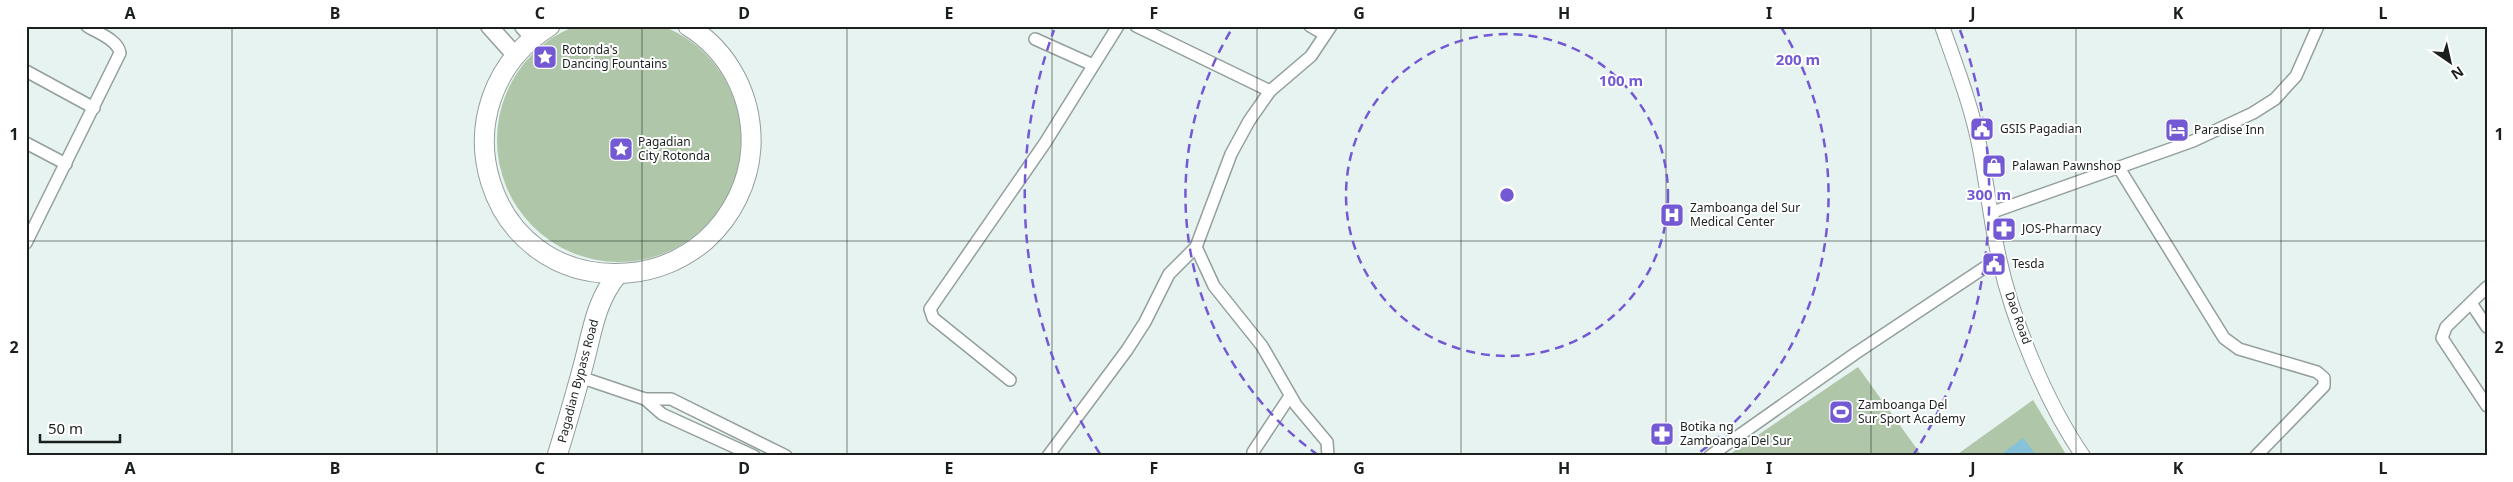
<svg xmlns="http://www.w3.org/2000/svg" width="2513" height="482" font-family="'Noto Sans',sans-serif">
<rect width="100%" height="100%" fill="#e7f3f0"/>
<g fill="#afc7a8">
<circle cx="619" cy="140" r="122"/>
<polygon points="1858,367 1922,456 1727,456"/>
<polygon points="2033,400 2067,456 1955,456"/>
</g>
<polygon fill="#86c3db" points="2023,438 2037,456 1998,456 1999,456"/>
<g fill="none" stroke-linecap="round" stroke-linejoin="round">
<g stroke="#939f9c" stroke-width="14">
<g id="minor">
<polyline points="1136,26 1270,91"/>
<polyline points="1310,26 1324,34"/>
<polyline points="1035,39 1093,65"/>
<polyline points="26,71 94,108"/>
<polyline points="26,143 66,164"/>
<polyline points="2119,168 2224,338 2239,349 2317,372 2324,378 2324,386 2256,456"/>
<polyline points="1990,213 2193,141 2253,113 2275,99 2296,76 2318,26"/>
<path d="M26 243 120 53C118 40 98 33 87 26"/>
<polyline points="1196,247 1214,286 1262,346 1296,405 1327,442 1328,456"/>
<polyline points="2487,287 2446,327 2442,338 2487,406"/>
<polyline points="2471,303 2487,327"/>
<polyline points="580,377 645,399 671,399 786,456"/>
<polyline points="1010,380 933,318 930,309 1045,143 1118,26"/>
<polyline points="645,399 662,414 754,456"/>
<polyline points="1253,452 1290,396"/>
<polyline points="1048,456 1127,350 1145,322 1169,274 1196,247 1231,154 1249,121 1270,91 1311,56 1331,26"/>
<polyline points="1710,456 1856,353 1999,258"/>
</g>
</g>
<g stroke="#939f9c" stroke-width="16">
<path id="tertiary" d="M1942 26C1956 66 1972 107 1980 149 1987 185 1991 222 1999 258 2013 322 2046 402 2083 456"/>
</g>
<g stroke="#939f9c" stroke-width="19">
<g id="secondary">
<polyline points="489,26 515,55"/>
<polyline points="523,26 533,37"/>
</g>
</g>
<g stroke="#939f9c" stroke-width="21">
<g id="trunk">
<path d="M550 26C430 102 486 284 627 273 656 271 684 259 706 240 732 216 749 183 751 147 753 98 730 52 688 26"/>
<path d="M557 456C566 427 574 399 582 370 592 335 594 303 618 274"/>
</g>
</g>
<use href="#minor" stroke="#fff" stroke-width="11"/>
<use href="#tertiary" stroke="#fff" stroke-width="14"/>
<use href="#secondary" stroke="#fff" stroke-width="16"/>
<use href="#trunk" stroke="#fff" stroke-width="19"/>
</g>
<path fill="none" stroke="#1b201f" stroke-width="1" stroke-opacity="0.55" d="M232 26V456M437 26V456M642 26V456M847 26V456M1052 26V456M1257 26V456M1461 26V456M1666 26V456M1871 26V456M2076 26V456M2281 26V456M26 241H2487"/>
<g fill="none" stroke="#7359d3" stroke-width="2.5" stroke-dasharray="9 6">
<circle cx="1507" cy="195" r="161"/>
<path d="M1318 455A321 321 0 0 1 1233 27M1781 27A321 321 0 0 1 1696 455"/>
<path d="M1100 454A482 482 0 0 1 1054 30M1960 30A482 482 0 0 1 1914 454"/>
</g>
<defs>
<g id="sight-square" transform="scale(1.25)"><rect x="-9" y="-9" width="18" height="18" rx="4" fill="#7359d3" stroke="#fff"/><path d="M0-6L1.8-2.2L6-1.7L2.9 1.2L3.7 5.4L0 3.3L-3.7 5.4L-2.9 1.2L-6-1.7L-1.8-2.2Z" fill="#fff"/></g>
<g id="civic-square" transform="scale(1.25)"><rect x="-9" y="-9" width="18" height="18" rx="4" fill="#7359d3" stroke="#fff"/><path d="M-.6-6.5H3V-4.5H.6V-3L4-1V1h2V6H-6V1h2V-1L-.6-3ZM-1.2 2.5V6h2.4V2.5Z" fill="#fff"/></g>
<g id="hotel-square" transform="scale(1.25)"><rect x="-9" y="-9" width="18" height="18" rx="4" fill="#7359d3" stroke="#fff"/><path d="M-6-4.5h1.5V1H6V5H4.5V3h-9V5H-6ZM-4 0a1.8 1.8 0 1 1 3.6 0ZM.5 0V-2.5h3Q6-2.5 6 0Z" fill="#fff"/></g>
<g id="shop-square" transform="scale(1.25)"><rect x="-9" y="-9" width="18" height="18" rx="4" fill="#7359d3" stroke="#fff"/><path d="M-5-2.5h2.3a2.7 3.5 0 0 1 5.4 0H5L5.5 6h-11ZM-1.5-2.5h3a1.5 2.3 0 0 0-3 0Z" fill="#fff"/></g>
<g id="hospital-square" transform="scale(1.25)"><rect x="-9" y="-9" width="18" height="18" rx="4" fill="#7359d3" stroke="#fff"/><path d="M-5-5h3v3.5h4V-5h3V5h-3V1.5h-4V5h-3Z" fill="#fff"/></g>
<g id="pharmacy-square" transform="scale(1.25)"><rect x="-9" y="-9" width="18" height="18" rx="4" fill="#7359d3" stroke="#fff"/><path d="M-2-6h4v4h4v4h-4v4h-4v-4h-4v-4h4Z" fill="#fff"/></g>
<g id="stadium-square" transform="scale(1.25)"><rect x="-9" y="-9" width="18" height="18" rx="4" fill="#7359d3" stroke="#fff"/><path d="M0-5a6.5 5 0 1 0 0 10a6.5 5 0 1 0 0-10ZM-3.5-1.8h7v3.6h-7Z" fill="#fff"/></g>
</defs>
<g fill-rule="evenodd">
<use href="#sight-square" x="545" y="57"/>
<use href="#civic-square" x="1982" y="129"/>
<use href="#hotel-square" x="2177" y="130"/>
<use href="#sight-square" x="621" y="149"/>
<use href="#shop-square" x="1994" y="166"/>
<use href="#hospital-square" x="1672" y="215"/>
<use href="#pharmacy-square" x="2004" y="229"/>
<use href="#civic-square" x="1994" y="264"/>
<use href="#stadium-square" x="1841" y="412"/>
<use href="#pharmacy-square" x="1662" y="434"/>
</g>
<g text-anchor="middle" stroke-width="4" stroke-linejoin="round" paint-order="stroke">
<g font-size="12" fill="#1b201f" stroke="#fff" text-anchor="start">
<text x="562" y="54">Rotonda's<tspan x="562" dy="14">Dancing Fountains</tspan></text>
<text x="2000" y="133">GSIS Pagadian</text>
<text x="2194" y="134">Paradise Inn</text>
<text x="638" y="146">Pagadian<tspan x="638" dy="14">City Rotonda</tspan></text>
<text x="2012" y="170">Palawan Pawnshop</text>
<text x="1690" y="212">Zamboanga del Sur<tspan x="1690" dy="14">Medical Center</tspan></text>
<text x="2022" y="233">JOS-Pharmacy</text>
<text x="2012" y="268">Tesda</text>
<text x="1858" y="409">Zamboanga Del<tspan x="1858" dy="14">Sur Sport Academy</tspan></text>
<text x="1680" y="431">Botika ng<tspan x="1680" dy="14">Zamboanga Del Sur</tspan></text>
</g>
<g font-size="12" fill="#1b201f" stroke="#fff">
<text transform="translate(2018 318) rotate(70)" y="4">Dao Road</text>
<text transform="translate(578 381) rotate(-75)" y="4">Pagadian Bypass Road</text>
</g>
</g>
<circle cx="1507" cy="195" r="8" fill="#7359d3" stroke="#fff" stroke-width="2.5"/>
<g font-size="15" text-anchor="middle" font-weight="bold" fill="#7359d3" stroke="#fff" stroke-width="4" stroke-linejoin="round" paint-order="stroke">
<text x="1798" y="65">200 m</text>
<text x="1621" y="86">100 m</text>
<text x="1989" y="200">300 m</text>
</g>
<rect width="2513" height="482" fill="none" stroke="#ffffff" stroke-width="55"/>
<g transform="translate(2450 62) rotate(146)" stroke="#ffffff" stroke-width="4" paint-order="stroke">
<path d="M0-4L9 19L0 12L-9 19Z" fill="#1b201f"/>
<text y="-8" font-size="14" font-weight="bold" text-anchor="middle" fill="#1b201f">N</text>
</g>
<path d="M40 434v8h80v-8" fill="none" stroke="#1b201f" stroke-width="2.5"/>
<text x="48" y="434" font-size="15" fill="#1b201f" stroke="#ffffff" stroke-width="4" paint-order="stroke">50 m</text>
<rect x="28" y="28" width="2458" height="426" fill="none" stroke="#1b201f" stroke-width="2"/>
<g font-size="16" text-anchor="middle" font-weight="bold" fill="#1b201f">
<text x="130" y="19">A</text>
<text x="335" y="19">B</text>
<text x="540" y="19">C</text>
<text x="744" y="19">D</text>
<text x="949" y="19">E</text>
<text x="1154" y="19">F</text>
<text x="1359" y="19">G</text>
<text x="1564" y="19">H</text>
<text x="1769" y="19">I</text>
<text x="1973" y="19">J</text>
<text x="2178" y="19">K</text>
<text x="2383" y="19">L</text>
<text x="14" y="140">1</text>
<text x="2499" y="140">1</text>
<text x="14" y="353">2</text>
<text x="2499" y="353">2</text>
<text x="130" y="474">A</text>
<text x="335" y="474">B</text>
<text x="540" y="474">C</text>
<text x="744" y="474">D</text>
<text x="949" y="474">E</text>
<text x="1154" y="474">F</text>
<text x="1359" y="474">G</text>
<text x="1564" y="474">H</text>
<text x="1769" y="474">I</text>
<text x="1973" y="474">J</text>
<text x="2178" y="474">K</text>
<text x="2383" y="474">L</text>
</g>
</svg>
